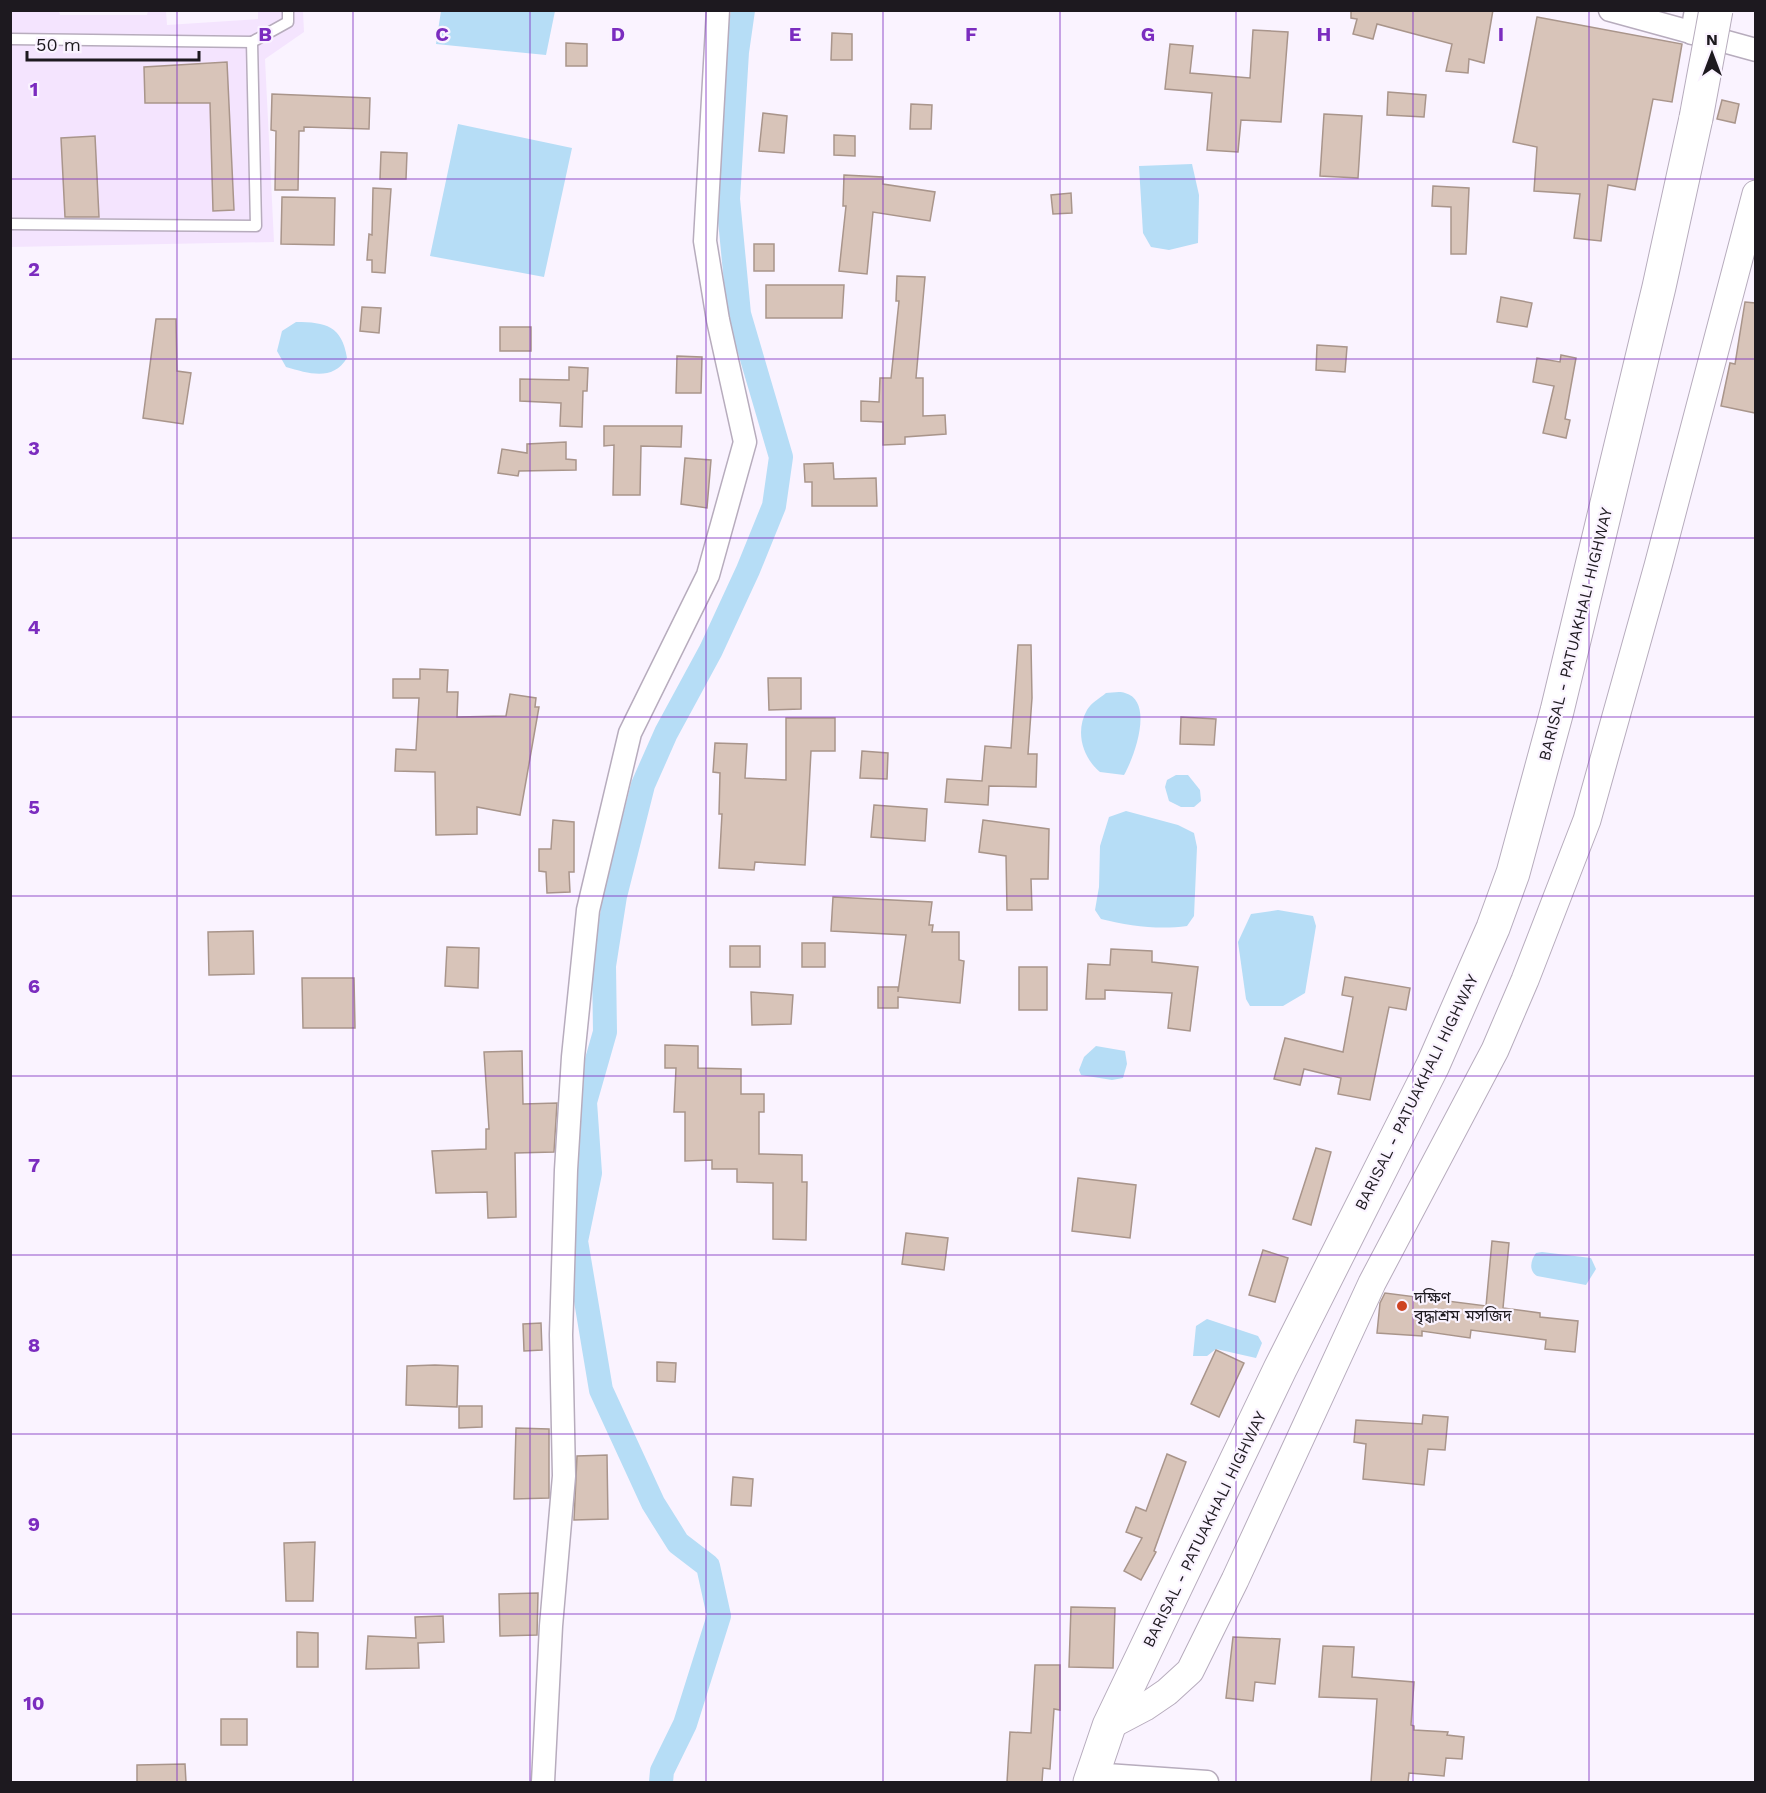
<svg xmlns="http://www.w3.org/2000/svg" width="1766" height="1793" font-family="'Work Sans','Noto Sans Bengali',sans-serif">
<rect width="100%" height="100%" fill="#faf3ff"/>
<path fill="#f4e4fe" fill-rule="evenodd" d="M10 11H59L60 15H147L148 11H166L167 25 258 19V11H303L304 32 265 59 274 242 11 247ZM227 62 206 102 205 63ZM200 65V101L145 103 144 67ZM211 130H231L233 211H213ZM95 136 99 216 65 218 61 138Z"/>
<g fill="#b6ddf6">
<polygon points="441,11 555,11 546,55 436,44"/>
<polygon points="458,124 572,148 544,277 430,256"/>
<polygon points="1192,164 1199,195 1198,243 1169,250 1151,247 1143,233 1139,166"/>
<path d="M296 322C326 322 342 326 347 358 333 381 310 374 286 367L277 351 282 331Z"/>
<path d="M1106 693C1111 693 1120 691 1125 693 1155 701 1134 758 1124 775L1100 772C1082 757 1075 731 1087 710 1091 703 1100 698 1106 693Z"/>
<polygon points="1176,775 1188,775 1200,790 1201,801 1194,807 1181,807 1169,801 1165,787 1167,780"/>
<path d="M1126 811 1178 825 1194 833 1197 847 1194 916 1187 926C1159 930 1129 926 1101 919L1095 910 1099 887 1100 846 1109 817Z"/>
<polygon points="1278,910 1313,916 1316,926 1305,993 1283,1006 1250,1006 1246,999 1238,942 1251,914"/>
<polygon points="1096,1046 1125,1051 1127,1064 1123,1078 1112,1080 1081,1075 1079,1070 1084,1057"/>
<path d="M1542 1252 1591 1258 1596 1269 1586 1285 1537 1276C1528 1270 1531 1260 1536 1253Z"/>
<polygon points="1207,1319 1258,1336 1262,1343 1256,1358 1216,1349 1207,1356 1193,1356 1196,1326"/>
</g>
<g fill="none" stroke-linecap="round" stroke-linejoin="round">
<polyline stroke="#b6ddf6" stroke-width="24" points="661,1782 662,1771 685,1724 719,1616 708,1566 678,1543 653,1503 601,1390 576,1241 590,1173 585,1102 605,1032 604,966 615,896 643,785 666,733 711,650 748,570 774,506 781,457 739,314 728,199 737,52 743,10"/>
</g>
<g fill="#d8c4b9" stroke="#a9958b" stroke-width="1.5">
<polygon points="1351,10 1493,10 1484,63 1469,59 1468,73 1446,71 1452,44 1377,24 1373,39 1353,34 1357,19 1351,18"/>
<polygon points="1537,17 1682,44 1672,102 1653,99 1635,190 1608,185 1601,241 1574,238 1580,194 1534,191 1537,147 1513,142"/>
<polygon points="1253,30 1288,32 1281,122 1241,120 1238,152 1207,150 1212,93 1165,89 1170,44 1193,46 1190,73 1250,78"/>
<polygon points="832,33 852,34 852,60 831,60"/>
<polygon points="566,43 587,44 587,66 566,66"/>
<polygon points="227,62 234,210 213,211 210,103 145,103 144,67"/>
<polygon points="1388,92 1426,95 1424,117 1387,115"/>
<polygon points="272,94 370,98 369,129 304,127 304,131 299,131 298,190 275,190 276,131 271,130"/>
<polygon points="1722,100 1739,104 1735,123 1717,119"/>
<polygon points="911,104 932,105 931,129 910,129"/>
<polygon points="763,113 787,116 784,153 759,151"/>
<polygon points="1324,114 1362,116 1358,178 1320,176"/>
<polygon points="834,135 855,136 855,156 834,155"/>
<polygon points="95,136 99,217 65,217 61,138"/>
<polygon points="381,152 407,153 406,179 380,179"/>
<polygon points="844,175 883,177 883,184 935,192 930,221 873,212 867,274 839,271 846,206 843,206"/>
<polygon points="1433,186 1469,188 1466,254 1451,254 1451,207 1432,206"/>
<polygon points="373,188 391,189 385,273 372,272 372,260 367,260 369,234 372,235"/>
<polygon points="1071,193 1072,213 1053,214 1051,195"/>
<polygon points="282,197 335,198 334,245 281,244"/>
<rect x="754" y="244" width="20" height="27"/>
<polygon points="897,276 925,277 916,378 923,378 923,416 945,415 946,434 905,437 905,444 883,445 883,422 861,421 861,401 879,402 880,378 891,378 899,301 896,301"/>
<polygon points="766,285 844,285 842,318 766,318"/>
<polygon points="1501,297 1532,303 1527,327 1497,322"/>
<polygon points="1745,302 1755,303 1755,413 1721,406 1730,363 1735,364"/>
<polygon points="362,307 381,308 379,333 360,331"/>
<polygon points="156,319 176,319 177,371 191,373 183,424 143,418"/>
<rect x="500" y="327" width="31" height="24"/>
<polygon points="1317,345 1347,347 1345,372 1316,370"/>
<polygon points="1561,355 1576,358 1565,419 1570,420 1566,438 1543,433 1554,386 1533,382 1537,358 1560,362"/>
<polygon points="677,356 702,357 701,393 676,393"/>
<polygon points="569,367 588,368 587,391 583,391 582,427 560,426 561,403 520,401 520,379 569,380"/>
<polygon points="604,426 682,426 681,447 641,446 640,495 613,495 614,445 604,446"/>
<polygon points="566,442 566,459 576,460 576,470 519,471 518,476 498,473 502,449 527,453 527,444"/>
<polygon points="685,458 711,460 707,508 681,504"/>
<polygon points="833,463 834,479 876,478 877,506 812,506 812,482 805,482 804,464"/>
<polygon points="1018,645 1031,645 1032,698 1028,754 1037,754 1036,787 989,786 988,805 945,802 947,779 982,781 985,746 1011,748"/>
<polygon points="420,669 448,670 447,692 458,692 457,717 506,716 510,694 536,698 535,707 539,707 520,815 477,807 477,834 436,835 435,772 395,771 396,749 416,750 419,698 393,698 393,679 420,679"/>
<polygon points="768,678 801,678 801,709 769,710"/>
<polygon points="1181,717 1216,719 1214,745 1180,744"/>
<polygon points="786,718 835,718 835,751 811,751 805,865 755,862 754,870 719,868 722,814 719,814 720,773 713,772 715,743 747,744 745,778 786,780"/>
<polygon points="862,751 888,753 887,779 860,778"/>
<polygon points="874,805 927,809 925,841 871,837"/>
<polygon points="553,820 574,822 574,872 569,872 570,892 547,893 546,872 539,871 539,849 551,849"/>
<polygon points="983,820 1049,829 1048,879 1031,879 1032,910 1007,910 1006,856 979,852"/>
<polygon points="833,897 932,902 929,925 933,925 932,932 959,932 959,960 964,961 960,1003 898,997 898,1008 878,1008 878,987 898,987 898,992 906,935 831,931"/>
<polygon points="253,931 254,974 209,975 208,932"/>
<rect x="802" y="943" width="23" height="24"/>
<rect x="730" y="946" width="30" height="21"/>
<polygon points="447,947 479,948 478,988 445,986"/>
<polygon points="1111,949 1152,951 1152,962 1198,967 1190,1031 1168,1028 1172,993 1105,990 1105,999 1086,999 1088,964 1110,965"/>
<rect x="1019" y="967" width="28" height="43"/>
<polygon points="1345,977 1410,988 1406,1010 1389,1007 1370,1100 1338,1094 1341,1078 1304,1069 1300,1085 1274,1079 1285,1038 1343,1052 1353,997 1342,995"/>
<polygon points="302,978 354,978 355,1028 303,1028"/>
<polygon points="751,992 793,995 791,1024 752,1025"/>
<polygon points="665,1045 698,1046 698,1068 741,1069 741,1094 764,1094 764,1112 759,1112 759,1154 802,1155 802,1182 807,1182 806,1240 773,1239 773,1183 737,1182 737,1169 712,1169 712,1160 685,1161 685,1112 674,1112 676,1068 665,1068"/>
<polygon points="522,1051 523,1104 557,1103 554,1152 515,1153 516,1217 488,1218 487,1192 436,1193 432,1151 486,1149 486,1129 489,1129 484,1052"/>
<polygon points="1316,1148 1331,1152 1311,1225 1293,1219"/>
<polygon points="1078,1178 1136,1185 1130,1238 1072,1231"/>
<polygon points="906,1233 948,1238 944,1270 902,1264"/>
<polygon points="1492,1241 1509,1243 1503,1308 1540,1313 1540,1317 1578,1321 1575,1352 1545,1349 1546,1340 1471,1330 1470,1338 1422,1331 1422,1336 1377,1333 1380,1303 1385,1293 1486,1306"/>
<polygon points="1263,1250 1288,1258 1275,1302 1249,1295"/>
<polygon points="541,1323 542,1350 524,1351 523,1324"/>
<polygon points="1216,1350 1244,1363 1219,1417 1191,1404"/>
<polygon points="657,1362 676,1363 675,1382 657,1381"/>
<polygon points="435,1365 458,1366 457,1407 406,1405 407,1366"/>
<polygon points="459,1406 482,1406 482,1427 459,1428"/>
<polygon points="1423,1415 1448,1417 1445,1450 1428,1449 1424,1485 1363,1479 1366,1444 1354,1442 1356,1420 1422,1424"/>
<polygon points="516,1428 549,1429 549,1498 514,1499"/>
<polygon points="1167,1454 1186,1462 1154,1551 1156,1552 1141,1580 1124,1571 1142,1538 1126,1532 1136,1507 1146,1511"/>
<polygon points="607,1455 608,1519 574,1520 577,1456"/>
<polygon points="733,1477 753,1479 751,1506 731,1505"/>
<polygon points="315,1542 313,1601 286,1601 284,1543"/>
<polygon points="538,1593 537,1635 500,1636 499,1594"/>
<polygon points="1071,1607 1115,1608 1113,1668 1069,1667"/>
<polygon points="443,1616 444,1642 418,1643 419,1668 366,1669 368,1636 416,1638 415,1617"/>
<polygon points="297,1632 318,1633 318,1667 297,1667"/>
<polygon points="1233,1637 1280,1639 1275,1684 1255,1682 1253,1701 1226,1698"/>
<polygon points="1323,1646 1354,1647 1352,1677 1414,1682 1411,1725 1414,1726 1414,1730 1448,1732 1447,1735 1464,1737 1462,1759 1446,1758 1444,1776 1409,1773 1408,1782 1371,1782 1377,1699 1319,1697"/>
<polygon points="1035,1665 1060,1665 1060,1710 1054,1709 1050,1769 1043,1768 1042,1782 1007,1782 1010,1732 1031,1733"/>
<rect x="221" y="1719" width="26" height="26"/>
<polygon points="185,1764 186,1782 137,1782 137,1765"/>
</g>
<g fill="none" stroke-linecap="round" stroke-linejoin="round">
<g stroke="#b7acbd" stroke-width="13">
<g id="service">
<polyline points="10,39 252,42"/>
<polyline points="10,224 256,226 252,42 288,22 288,10"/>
</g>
</g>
<g stroke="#b7acbd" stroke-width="25">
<g id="minor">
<polyline points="1610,10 1756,50"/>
<polyline points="1692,33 1696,10"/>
<polyline points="1092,1774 1207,1782"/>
<polyline points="543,1782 551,1626 564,1476 561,1335 566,1170 573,1057 588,910 630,733 708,575 745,442 718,320 705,241 718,10"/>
</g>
</g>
<g stroke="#b7acbd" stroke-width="29">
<polyline id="tertiary" points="1109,1726 1145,1707 1167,1692 1190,1671 1235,1580 1372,1283 1495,1050 1525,980 1587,820 1658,566 1756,194"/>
</g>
<g stroke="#b7acbd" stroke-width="35">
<polyline id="trunk" points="1090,1782 1109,1726 1280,1369 1433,1065 1493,928 1513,873 1557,711 1659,287 1696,118"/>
</g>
<use href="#service" stroke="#fff" stroke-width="10"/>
<use href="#minor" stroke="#fff" stroke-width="22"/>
<use href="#tertiary" stroke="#fff" stroke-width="27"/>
<use href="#trunk" stroke="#fff" stroke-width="33"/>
<g stroke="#b7acbd" stroke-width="35" stroke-linecap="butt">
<polyline id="trunk-bridge" points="1696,118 1716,10"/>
</g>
<use href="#trunk-bridge" stroke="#fff" stroke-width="33"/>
</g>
<path fill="none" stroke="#7b2cbf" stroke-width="1.5" stroke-opacity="0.55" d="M177 10V1782M353 10V1782M530 10V1782M706 10V1782M883 10V1782M1060 10V1782M1236 10V1782M1413 10V1782M1589 10V1782M10 179H1756M10 359H1756M10 538H1756M10 717H1756M10 896H1756M10 1076H1756M10 1255H1756M10 1434H1756M10 1614H1756"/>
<circle fill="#ce4422" stroke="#faf3ff" stroke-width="2" cx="1402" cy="1306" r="6"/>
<g text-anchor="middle" stroke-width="4.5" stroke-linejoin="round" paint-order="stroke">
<g font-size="16" fill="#1d191f" stroke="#faf3ff">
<text transform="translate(1575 634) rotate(-76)" y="6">BARISAL - PATUAKHALI HIGHWAY</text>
<text transform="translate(1416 1092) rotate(-64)" y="6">BARISAL - PATUAKHALI HIGHWAY</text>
<text transform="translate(1204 1529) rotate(-64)" y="6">BARISAL - PATUAKHALI HIGHWAY</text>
</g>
<g font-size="16" fill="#1d191f" stroke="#faf3ff" text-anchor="start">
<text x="1414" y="1303">দক্ষিণ<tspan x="1414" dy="18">বৃদ্ধাশ্রম মসজিদ</tspan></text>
</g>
</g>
<g font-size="20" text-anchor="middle" font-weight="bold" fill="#7b2cbf" stroke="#faf3ff" stroke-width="4.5" stroke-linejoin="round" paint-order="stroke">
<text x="265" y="41">B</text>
<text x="442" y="41">C</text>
<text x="618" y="41">D</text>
<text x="795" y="41">E</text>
<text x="971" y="41">F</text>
<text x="1148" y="41">G</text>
<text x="1324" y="41">H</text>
<text x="1501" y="41">I</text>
<text x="34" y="96">1</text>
<text x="34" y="276">2</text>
<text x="34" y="455">3</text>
<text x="34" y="634">4</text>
<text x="34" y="814">5</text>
<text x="34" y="993">6</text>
<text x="34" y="1172">7</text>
<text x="34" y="1352">8</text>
<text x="34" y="1531">9</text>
<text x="34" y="1710">10</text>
</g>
<rect width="1766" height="1793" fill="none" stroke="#1d191f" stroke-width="24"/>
<g transform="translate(1712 54)" stroke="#faf3ff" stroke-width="4.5" paint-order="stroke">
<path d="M0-4.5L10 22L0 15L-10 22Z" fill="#1d191f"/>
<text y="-9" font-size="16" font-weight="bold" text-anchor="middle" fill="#1d191f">N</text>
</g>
<path d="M27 51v9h172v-9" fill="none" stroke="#1d191f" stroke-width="3"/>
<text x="36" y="51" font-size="18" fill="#1d191f" stroke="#faf3ff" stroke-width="4.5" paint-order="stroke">50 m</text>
</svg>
